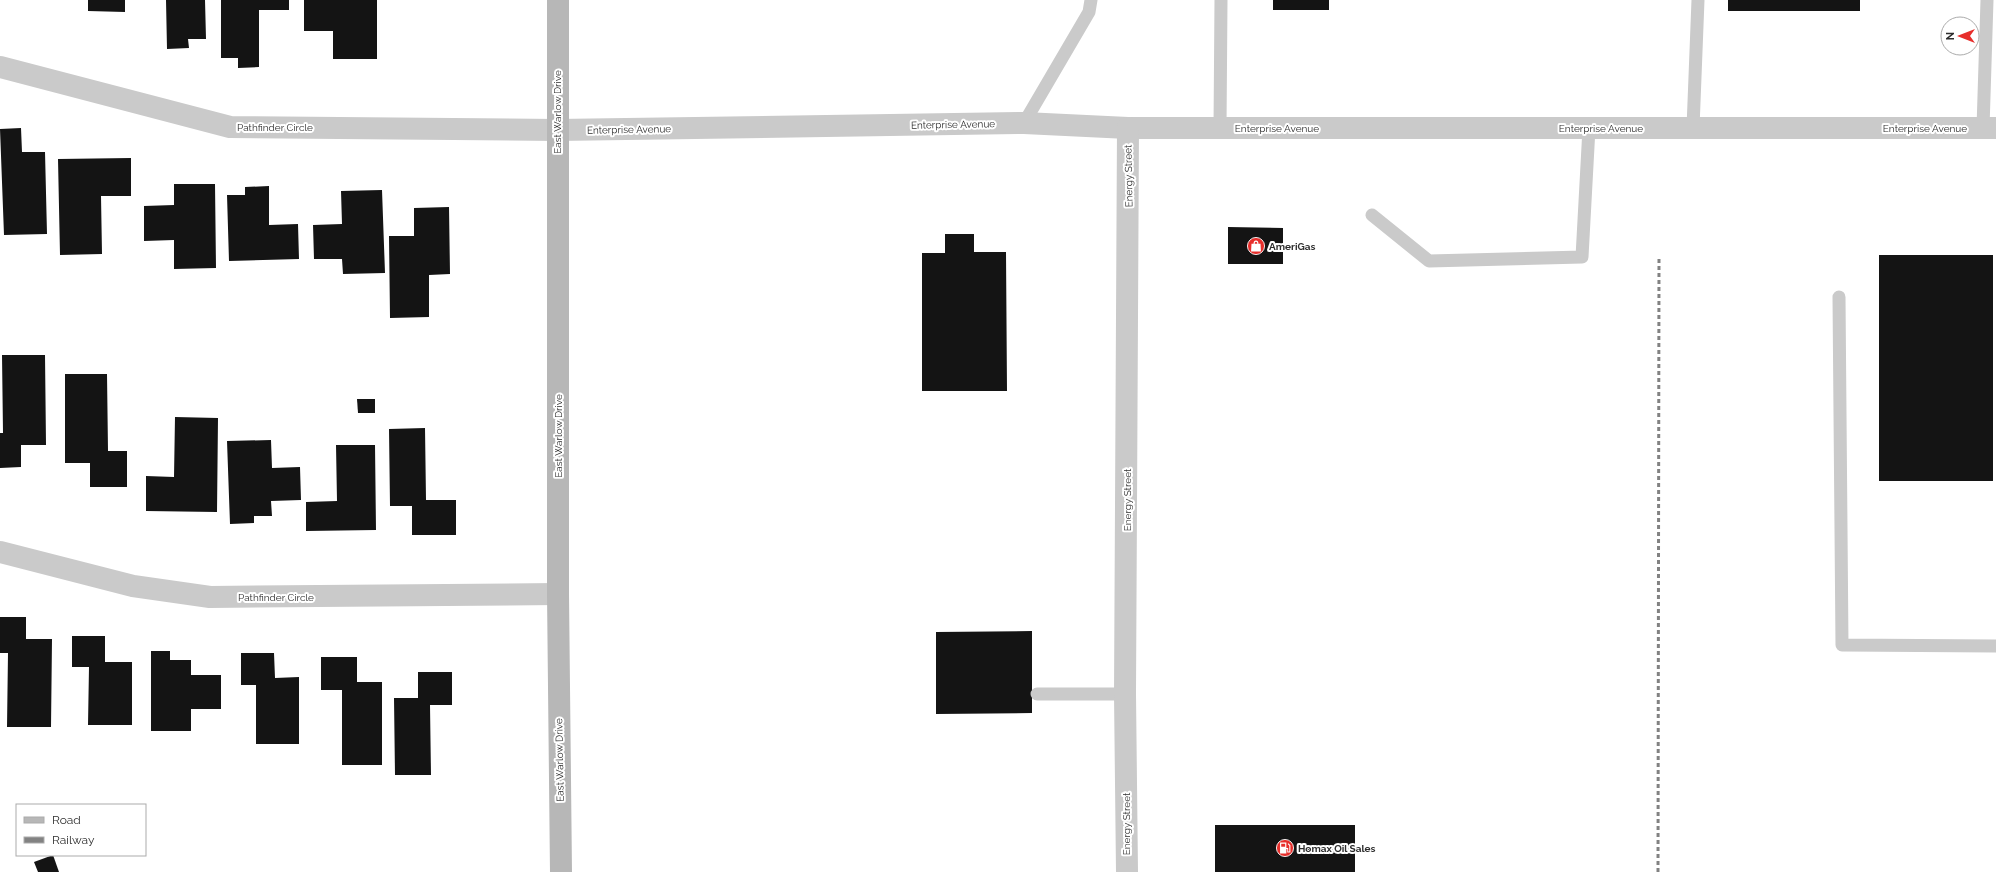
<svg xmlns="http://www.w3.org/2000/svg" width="1996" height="872" font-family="Raleway,sans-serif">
<rect width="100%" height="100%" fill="#fff"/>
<g fill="#141414">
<polygon points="88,0 125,0 125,12 88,11"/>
<polygon points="166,0 205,0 206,39 188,39 189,48 167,49"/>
<polygon points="221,0 289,0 289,10 259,10 259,67 238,68 238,58 221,58"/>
<polygon points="304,0 377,0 377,59 333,59 333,31 304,31"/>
<rect x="1273" y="0" width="56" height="10"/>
<rect x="1728" y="0" width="132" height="11"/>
<polygon points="21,128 22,152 45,152 47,234 4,235 0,129"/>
<polygon points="131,158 131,196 101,196 102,254 60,255 58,159"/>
<polygon points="174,184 215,184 216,268 174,269 174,240 144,241 144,206 174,205"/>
<polygon points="269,186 269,225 298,224 299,259 229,261 227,195 245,195 245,187"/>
<polygon points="382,190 385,273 343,274 342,259 314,259 313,225 342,224 341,191"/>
<polygon points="449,207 450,274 429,275 429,317 390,318 389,236 414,236 414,208"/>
<polygon points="1228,227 1283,228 1283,264 1228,264"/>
<polygon points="945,234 974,234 974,252 1006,252 1007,391 922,391 922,253 945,253"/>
<rect x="1879" y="255" width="114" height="226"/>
<polygon points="2,355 45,355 46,445 21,445 21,467 0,468 0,433 3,433"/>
<polygon points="65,374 107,374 108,451 127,451 127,487 90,487 90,463 65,463"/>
<polygon points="357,399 375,399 375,413 358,413"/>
<polygon points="175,417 218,418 217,512 146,511 146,476 174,477"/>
<polygon points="425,428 426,500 456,500 456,535 412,535 412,506 390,506 389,429"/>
<polygon points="271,440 272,468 300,467 301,500 271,501 272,516 254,516 254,523 230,524 227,441"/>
<polygon points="336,445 375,445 376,530 306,531 306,502 337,501"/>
<polygon points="0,617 26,617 26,639 52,639 51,727 7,727 8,653 0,653"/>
<polygon points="1032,631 1032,713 936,714 936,632"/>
<polygon points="72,636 105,636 105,662 132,662 132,725 88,725 89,667 72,667"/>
<polygon points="151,651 170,651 170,660 191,660 191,675 221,675 221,709 191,709 191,731 151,731"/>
<polygon points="241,653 274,653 275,678 299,677 299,744 256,744 256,685 241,685"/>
<polygon points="321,657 357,657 357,682 382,682 382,765 342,765 342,690 321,690"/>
<polygon points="418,672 452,672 452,705 430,705 431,775 395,775 394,698 418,698"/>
<rect x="1215" y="825" width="140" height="47"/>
<polygon points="53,855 59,872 38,872 34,862"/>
</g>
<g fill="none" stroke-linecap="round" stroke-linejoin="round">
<g stroke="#cacaca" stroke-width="13">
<polyline points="1024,123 1089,12 1091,0"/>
<polyline points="1220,128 1221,0"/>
<polyline points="1693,128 1698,0"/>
<polyline points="1983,128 1987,0"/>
<polyline points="1372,215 1429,261 1582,257 1589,128"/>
<polyline points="1839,297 1842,645 1996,646"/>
<polyline points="1037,694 1125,694"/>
</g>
<g stroke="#cacaca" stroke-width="22">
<polyline points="0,67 230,127 557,130 1024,123 1128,128 1996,128"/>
<polyline points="0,552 133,586 210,597 558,594"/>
<polyline points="1127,872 1125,694 1128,128"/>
</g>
<polyline stroke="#b7b7b7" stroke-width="22" points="558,0 558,594 561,872"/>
<polyline stroke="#828282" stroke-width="3" stroke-dasharray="4 3" stroke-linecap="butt" points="1658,872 1659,258"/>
</g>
<defs>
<g id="shop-disc" transform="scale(0.9)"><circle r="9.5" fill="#e72e2b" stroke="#fff"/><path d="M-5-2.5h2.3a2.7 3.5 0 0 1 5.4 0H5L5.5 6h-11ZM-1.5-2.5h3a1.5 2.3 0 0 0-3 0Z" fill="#fff"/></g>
<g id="fuel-disc" transform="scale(0.9)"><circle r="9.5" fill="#e72e2b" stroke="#fff"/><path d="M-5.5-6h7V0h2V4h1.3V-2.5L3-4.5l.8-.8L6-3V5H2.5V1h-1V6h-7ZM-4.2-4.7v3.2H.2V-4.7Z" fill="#fff"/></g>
</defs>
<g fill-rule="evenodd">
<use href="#shop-disc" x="1256" y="246"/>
<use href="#fuel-disc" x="1285" y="848"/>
</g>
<g text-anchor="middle" stroke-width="4" stroke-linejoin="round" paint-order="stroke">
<g font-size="10" fill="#2d2d2d" stroke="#fff">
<text transform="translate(557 112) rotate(-90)" y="4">East Warlow Drive</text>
<text transform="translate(953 124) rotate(-1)" y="4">Enterprise Avenue</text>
<text x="275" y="131">Pathfinder Circle</text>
<text x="1277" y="132">Enterprise Avenue</text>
<text x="1601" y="132">Enterprise Avenue</text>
<text x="1925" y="132">Enterprise Avenue</text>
<text transform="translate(629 129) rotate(-1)" y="4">Enterprise Avenue</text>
<text transform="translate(1128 176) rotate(-91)" y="4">Energy Street</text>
<text transform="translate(558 436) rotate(-90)" y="4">East Warlow Drive</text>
<text transform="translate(1127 500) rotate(-90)" y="4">Energy Street</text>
<text x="276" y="601">Pathfinder Circle</text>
<text transform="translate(559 760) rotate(-91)" y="4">East Warlow Drive</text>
<text transform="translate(1126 824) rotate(-90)" y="4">Energy Street</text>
</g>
<g font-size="10" font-weight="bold" fill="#2d2d2d" stroke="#fff" text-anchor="start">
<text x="1269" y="250">AmeriGas</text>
<text x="1298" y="852">Homax Oil Sales</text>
</g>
</g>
<rect x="16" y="804" width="130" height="52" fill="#ffffff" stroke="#ababab"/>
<rect x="24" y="817" width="20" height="6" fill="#b7b7b7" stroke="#ababab"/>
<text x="52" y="824" font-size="12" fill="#2d2d2d">Road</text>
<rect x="24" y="837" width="20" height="6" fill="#828282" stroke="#ababab"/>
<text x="52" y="844" font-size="12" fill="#2d2d2d">Railway</text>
<g transform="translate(1960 36) rotate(270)"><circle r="19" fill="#ffffff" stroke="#ababab"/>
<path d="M0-3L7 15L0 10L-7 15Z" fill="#e72e2b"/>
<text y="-6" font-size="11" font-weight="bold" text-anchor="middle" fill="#2d2d2d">N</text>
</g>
</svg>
